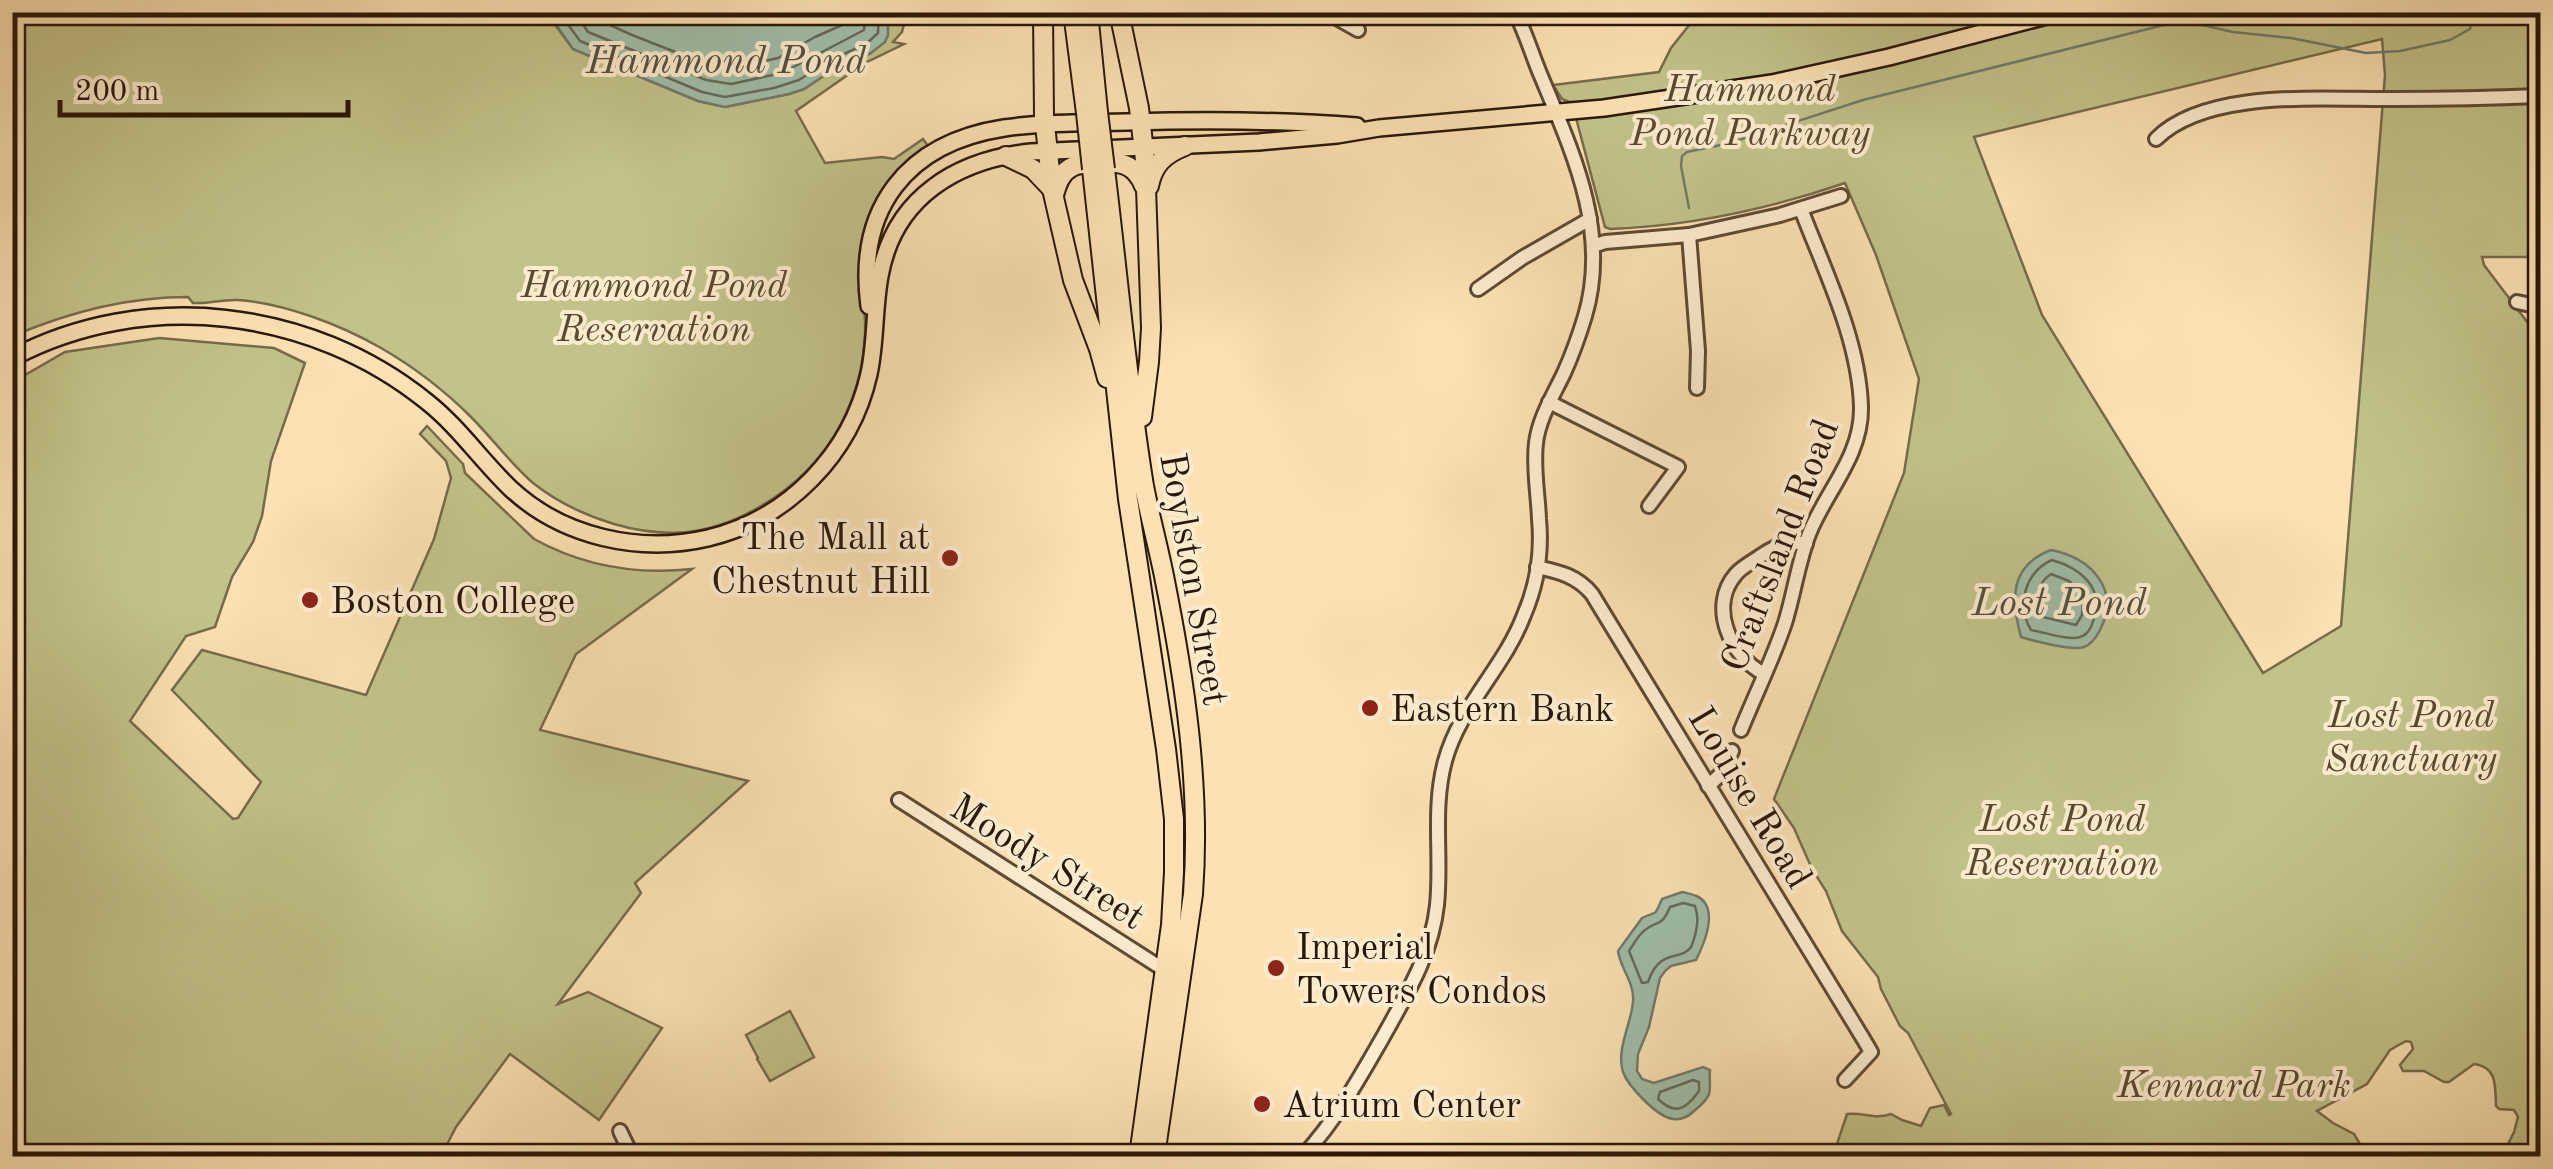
<svg xmlns="http://www.w3.org/2000/svg" width="2553" height="1169" font-family="'Old Standard TT',serif">
<rect width="100%" height="100%" fill="#fbe1b3"/>
<filter id="stains"><feTurbulence type="fractalNoise" baseFrequency=".002" numOctaves="4"/><feColorMatrix values="0 0 0 0 .2 0 0 0 0 .09 0 0 0 0 .02 0 0 0 .5 -.17"/></filter>
<radialGradient id="worn" r=".72"><stop offset=".6" stop-color="#630" stop-opacity="0"/><stop offset="1" stop-color="#630" stop-opacity=".3"/></radialGradient>
<g fill="#c2c28a" stroke="#766c49" stroke-width="2.5" fill-rule="evenodd">
<path d="M18 13H539L553 22 573 49 698 101 725 107 789 94 804 89 831 71 871 53 889 21 888 13H907L902 32 893 42 904 44 865 63 796 111 825 163 882 157 894 159 923 139 928 146C881 179 862 216 862 274 862 294 866 314 865 334 862 399 831 458 778 495 726 532 675 542 614 524 584 515 557 502 533 483 510 463 492 438 471 417 444 390 414 367 381 348 341 325 284 303 238 300 223 299 208 304 193 303L188 297C126 297 69 312 13 336L12 22Z"/>
<path d="M1684 13H2540V257H2482L2484 265 2540 339V1156H2483L2490 1148 2508 1144 2514 1132 2518 1117 2514 1110 2499 1109 2496 1106C2495 1087 2498 1067 2474 1064L2449 1082H2444L2424 1071H2403L2400 1065 2413 1049 2411 1042 2406 1041 2390 1050 2367 1084 2317 1111 2333 1123 2354 1134 2367 1156H1842L1835 1150 1847 1114C1865 1112 1873 1120 1891 1114L1902 1120 1921 1126 1930 1108 1944 1105 1949 1115 1951 1114 1908 1033 1900 1026 1881 989 1878 977 1842 931 1826 891 1812 869 1794 828 1774 799 1904 473 1919 379 1876 255 1845 183C1769 209 1691 226 1610 229L1605 227 1572 103 1562 99 1553 85 1659 72 1671 48 1690 24ZM2382 39 2385 75 2341 626 2263 673 2042 315 1974 137Z"/>
<path d="M159 338 274 348 305 363 271 461 262 516 253 542 232 577 215 627 186 636 130 721 233 819 238 818 261 782 172 690 202 650 366 695 434 539 451 478 446 461 420 434 427 426 463 464 465 473 534 539C583 566 636 575 692 569L576 654 540 730 748 781 635 883 641 893 558 1004 588 992 662 1028 599 1120 510 1054 456 1127 441 1156H13V382L65 352Z"/>
<polygon points="790,1011 814,1057 770,1081 757,1059 758,1058 746,1035"/>
</g>
<g fill="#9fbea9" stroke="#707b69" stroke-width="2.5">
<polygon points="888,13 888,35 885,42 871,53 831,71 804,89 789,94 725,107 698,101 573,49 554,22 539,13"/>
<path d="M2051 550C2091 558 2121 589 2100 630 2096 638 2092 644 2084 647 2072 651 2034 641 2021 637 2011 600 2009 566 2051 550Z"/>
<path d="M1682 892C1690 894 1700 895 1705 903 1715 918 1703 946 1696 960L1671 966 1665 971 1660 978 1649 1027 1638 1054 1637 1071 1642 1079 1654 1083 1703 1067 1710 1070C1709 1077 1711 1088 1709 1094 1707 1100 1699 1107 1694 1111 1688 1117 1681 1120 1673 1119 1657 1117 1628 1086 1623 1072 1616 1050 1631 1024 1633 1002 1635 983 1620 968 1618 951L1642 918C1658 910 1653 919 1662 899Z"/>
</g>
<g fill="none" stroke-linecap="round" stroke-linejoin="round">
<g stroke="#646a58" stroke-width="2.5">
<polyline points="557,12 567,23 580,41 702,92 725,97 774,88 799,80 826,62 866,44 878,33 879,12"/>
<polyline points="575,12 588,32 706,80 731,84 782,73 864,30 866,12"/>
<polyline points="594,12 599,20 632,35 711,66 727,69 778,58 815,37 849,22 851,12"/>
<path d="M2052 560C2080 568 2104 587 2094 618 2092 626 2088 635 2080 637 2069 641 2044 632 2031 630 2016 605 2025 572 2052 560Z"/>
<path d="M2051 574 2069 581 2083 595 2082 615 2076 625 2039 616C2036 599 2036 584 2051 574Z"/>
<path d="M1683 903 1695 906C1698 916 1698 921 1696 931 1696 932 1692 946 1691 947 1681 962 1660 947 1648 982L1642 983 1629 951C1633 945 1639 934 1645 930 1659 919 1661 928 1670 907Z"/>
<path d="M1693 1080 1699 1082V1091C1686 1109 1676 1116 1658 1099L1660 1092Z"/>
</g>
<polyline stroke="#707b69" stroke-width="2.5" points="1689,208 1681,166 1682,156 1687,152 1730,143 1863,100 2176,22 2202,25 2233,32 2291,38 2366,53 2400,51 2450,40 2470,29 2473,12"/>
<g stroke="#5e4a33" stroke-width="18">
<g id="minor">
<polyline points="1326,12 1358,30"/>
<path d="M2156 139C2207 88 2326 100 2394 99 2443 99 2492 98 2540 96"/>
<polyline points="1689,235 1698,351 1697,388"/>
<polyline points="1593,246 1605,242 1689,235 1780,215 1841,196"/>
<polyline points="1478,289 1522,258 1590,219"/>
<polyline points="2517,302 2540,307"/>
<polyline points="1549,402 1678,467 1649,506"/>
<path d="M1537 567C1560 572 1577 576 1592 594L1864 1040 1871 1052 1845 1080"/>
<path d="M1764 674C1730 656 1708 606 1736 574 1743 566 1754 561 1762 555 1776 546 1789 540 1806 544"/>
<path d="M1741 730C1755 695 1773 659 1785 623 1794 594 1798 563 1809 534 1826 491 1862 456 1861 407 1859 339 1825 272 1801 209"/>
<polyline points="1708,786 1720,775 1732,751"/>
<polyline points="899,800 1166,971"/>
<polyline points="620,1131 632,1156"/>
<path d="M1303 1156C1336 1120 1359 1079 1383 1037 1406 995 1432 954 1437 905 1442 857 1432 809 1445 761 1460 706 1504 668 1524 615 1537 585 1542 551 1539 519 1538 493 1533 468 1536 443 1539 418 1553 396 1564 373 1572 355 1579 336 1585 316 1610 232 1573 153 1541 76 1532 55 1526 33 1515 12"/>
</g>
</g>
<g stroke="#291708" stroke-width="20">
<g id="major">
<path d="M869 306C856 208 907 143 1004 128 1044 122 1086 123 1127 122 1202 120 1282 120 1357 126"/>
<path d="M12 358C144 288 311 308 426 401 458 426 481 460 510 488 562 537 639 554 708 538 788 519 851 454 869 374 876 342 874 308 880 276 894 197 957 160 1031 152L1259 142 1337 135 1379 128 1604 108 1772 83 1889 57 2062 12"/>
</g>
</g>
<g stroke="#291708" stroke-width="22">
<g id="highway">
<polyline points="1043,12 1044,116 1052,189 1073,280 1099,349 1107,378"/>
<polyline points="1073,12 1086,113"/>
<polyline points="1088,12 1098,112"/>
<polyline points="1119,12 1139,108 1145,160 1151,328 1149,362 1142,417"/>
<polyline points="1006,156 1033,169 1052,189"/>
<polyline points="1092,169 1128,499 1166,749 1174,819 1174,872 1171,925 1139,1156"/>
<path d="M1105 169C1118 274 1127 382 1144 486 1150 517 1158 546 1164 576 1185 681 1201 787 1193 894L1155 1156"/>
<path d="M1149 186C1153 165 1164 154 1185 146"/>
<path d="M1054 195C1057 184 1061 172 1072 167 1079 163 1089 163 1097 163 1119 161 1135 163 1144 186"/>
</g>
</g>
<use href="#minor" stroke="#fcecce" stroke-width="12"/>
<use href="#major" stroke="#fbe1b3" stroke-width="15"/>
<use href="#highway" stroke="#fbe1b3" stroke-width="18"/>
<g stroke="#291708" stroke-width="22" stroke-linecap="butt">
<g id="highway-bridge">
<polyline points="1098,112 1105,169"/>
<polyline points="1086,113 1092,169"/>
</g>
</g>
<use href="#highway-bridge" stroke="#fbe1b3" stroke-width="18"/>
</g>
<g fill="#8f2418" stroke="#fcecce" stroke-width="4">
<circle cx="950" cy="558" r="10"/>
<circle cx="310" cy="600" r="10"/>
<circle cx="1370" cy="708" r="10"/>
<circle cx="1276" cy="968" r="10"/>
<circle cx="1262" cy="1104" r="10"/>
</g>
<g text-anchor="middle" stroke-width="8" stroke-linejoin="round" paint-order="stroke">
<g font-size="38" font-style="italic" fill="#574a2f" stroke="#fcecce">
<text x="1750" y="101">Hammond<tspan x="1750" dy="44">Pond Parkway</tspan></text>
<text x="654" y="297">Hammond Pond<tspan x="654" dy="44">Reservation</tspan></text>
<text x="2411" y="727">Lost Pond<tspan x="2411" dy="44">Sanctuary</tspan></text>
<text x="2062" y="831">Lost Pond<tspan x="2062" dy="44">Reservation</tspan></text>
<text x="2234" y="1097">Kennard Park</text>
</g>
<g font-size="38" fill="#291708" stroke="#fcecce" text-anchor="start">
<text x="930" y="549" text-anchor="end">The Mall at<tspan x="930" dy="44">Chestnut Hill</tspan></text>
<text x="330" y="613">Boston College</text>
<text x="1390" y="721">Eastern Bank</text>
<text x="1296" y="959">Imperial<tspan x="1296" dy="44">Towers Condos</tspan></text>
<text x="1282" y="1117">Atrium Center</text>
</g>
<g font-size="38" fill="#291708" stroke="#fcecce">
<text transform="translate(1779 545) rotate(-69)" y="13">Craftsland Road</text>
<text transform="translate(1195 579) rotate(80)" y="13">Boylston Street</text>
<text transform="translate(1751 797) rotate(59)" y="13">Louise Road</text>
<text transform="translate(1048 861) rotate(32)" y="13">Moody Street</text>
</g>
<g font-size="40" font-style="italic" fill="#525140" stroke="#fcecce">
<text x="726" y="73">Hammond Pond</text>
<text x="2059" y="615">Lost Pond</text>
</g>
</g>
<rect width="2553" height="1169" fill="none" stroke="#fbe1b3" stroke-width="50"/>
<rect x="15" y="15" width="2523" height="1139" fill="none" stroke="#291708" stroke-width="5"/>
<rect x="25" y="25" width="2503" height="1119" fill="none" stroke="#291708" stroke-width="2.5"/>
<path d="M60 100v15h288v-15" fill="none" stroke="#291708" stroke-width="5"/>
<text x="75" y="100" font-size="30" fill="#291708" stroke="#fcecce" stroke-width="8" paint-order="stroke">200 m</text>
<rect width="100%" height="100%" filter="url(#stains)"/>
<rect width="100%" height="100%" fill="url(#worn)"/>
</svg>
